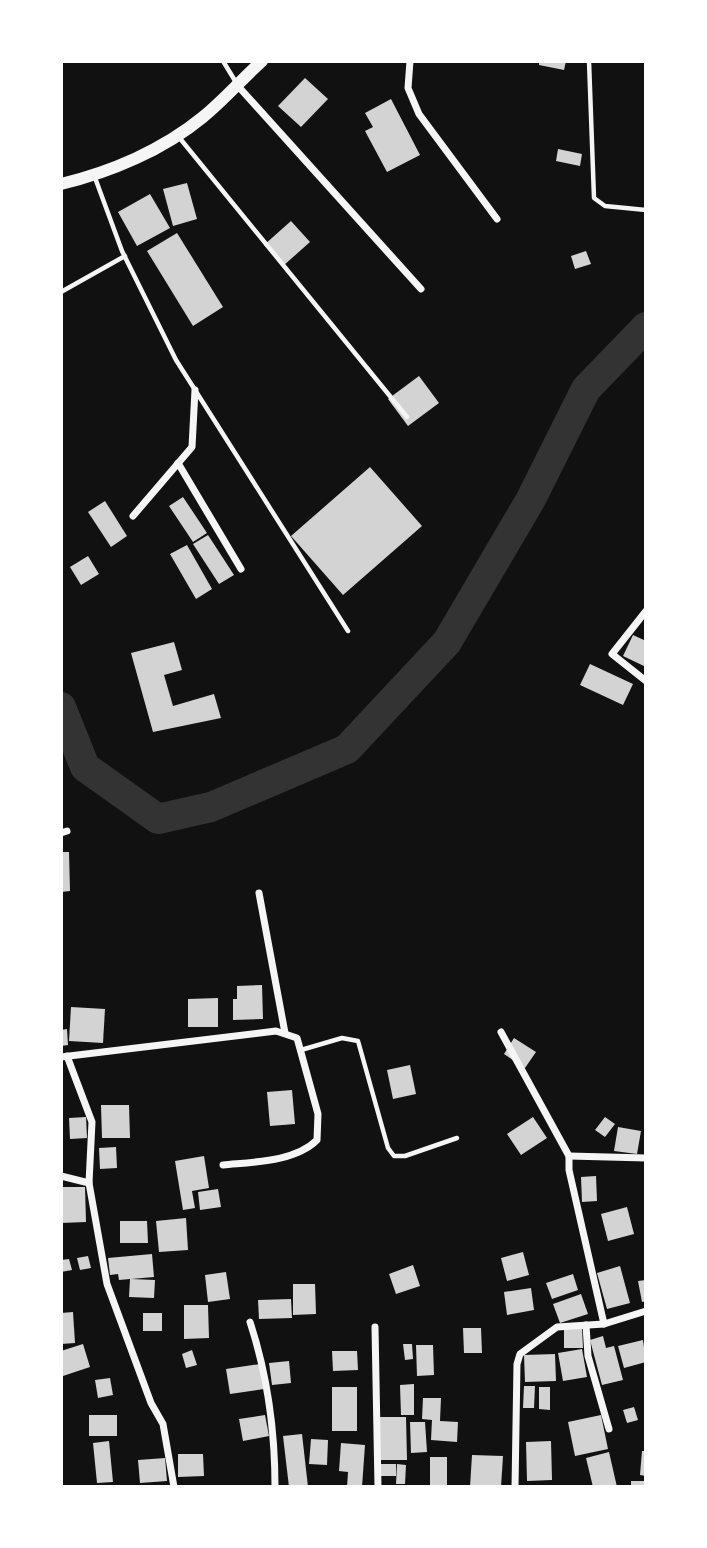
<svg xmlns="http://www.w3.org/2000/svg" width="707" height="1548" font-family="'Titillium Web',sans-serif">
<rect width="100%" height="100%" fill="#111"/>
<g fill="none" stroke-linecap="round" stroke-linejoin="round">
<polyline stroke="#333" stroke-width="30" points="61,707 85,767 158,819 211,807 347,749 447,642 531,499 586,389 646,327"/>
</g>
<g fill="#d3d3d3">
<polygon points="539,61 566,61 564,70 539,65"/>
<polygon points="305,78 328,99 301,127 278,106"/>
<polygon points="391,99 420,155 387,172 365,131 373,127 365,113"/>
<polygon points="558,149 582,154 580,166 556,161"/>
<polygon points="187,183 197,219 173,226 163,189"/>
<polygon points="150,194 170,228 137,246 118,212"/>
<polygon points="291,221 310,242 283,266 264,245"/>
<polygon points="177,233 223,307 193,326 147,251"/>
<polygon points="586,251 591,264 575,269 571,256"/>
<polygon points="419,376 439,403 408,426 388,399"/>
<polygon points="370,467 422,526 343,595 291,536"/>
<polygon points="183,497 207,533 193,542 169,506"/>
<polygon points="105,501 127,536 111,547 88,512"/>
<polygon points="208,535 234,575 219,584 193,544"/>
<polygon points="187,545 212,589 196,599 170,554"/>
<polygon points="88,556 99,574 81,585 70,567"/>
<polygon points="633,635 646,641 646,667 623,656"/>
<polygon points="174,642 182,670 164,675 173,706 214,694 221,718 153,732 131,653"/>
<polygon points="590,664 633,684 623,705 580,685"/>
<polygon points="61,852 69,852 70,891 61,892"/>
<polygon points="262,985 263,1019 233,1020 233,999 237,999 237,986"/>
<polygon points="218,998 218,1027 188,1027 188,999"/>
<polygon points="71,1007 105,1009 103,1043 69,1041"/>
<polygon points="67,1029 68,1045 61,1046 61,1030"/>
<polygon points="514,1038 536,1052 525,1068 504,1054"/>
<polygon points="410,1065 416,1094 393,1099 387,1070"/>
<polygon points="292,1090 295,1124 270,1126 267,1092"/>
<polygon points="101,1105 129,1105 130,1138 102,1138"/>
<polygon points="86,1117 87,1138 70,1139 69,1118"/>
<polygon points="533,1117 547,1138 521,1155 507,1134"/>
<polygon points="605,1117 615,1124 605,1137 595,1130"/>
<polygon points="618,1127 641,1131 637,1154 614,1151"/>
<polygon points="116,1147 117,1168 100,1169 99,1148"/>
<polygon points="204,1156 209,1188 192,1191 195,1208 183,1210 175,1161"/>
<polygon points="596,1176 597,1201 582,1202 581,1177"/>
<polygon points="61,1187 85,1187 86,1222 61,1223"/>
<polygon points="218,1189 221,1207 200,1210 198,1192"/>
<polygon points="627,1207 634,1234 608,1241 601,1214"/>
<polygon points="186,1218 188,1250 159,1252 156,1221"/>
<polygon points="120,1221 147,1221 148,1243 120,1243"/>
<polygon points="523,1252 529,1275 507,1281 501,1258"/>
<polygon points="152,1254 154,1277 131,1279 155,1280 154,1298 129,1297 130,1279 119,1280 118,1274 110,1275 108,1258"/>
<polygon points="88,1256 91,1268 80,1270 77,1258"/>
<polygon points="69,1259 72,1270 61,1272 61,1260"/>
<polygon points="413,1265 420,1286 396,1294 389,1274"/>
<polygon points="620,1266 630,1303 607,1309 597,1273"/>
<polygon points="226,1272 230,1299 208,1302 205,1275"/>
<polygon points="573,1274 578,1290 552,1299 546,1283"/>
<polygon points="646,1280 646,1301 642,1302 638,1281"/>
<polygon points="293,1284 315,1284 316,1314 293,1315"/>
<polygon points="531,1288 534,1310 507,1315 504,1292"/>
<polygon points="581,1294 588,1314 560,1323 553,1304"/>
<polygon points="291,1299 292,1318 259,1319 258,1300"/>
<polygon points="184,1305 208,1305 209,1338 184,1339"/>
<polygon points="73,1312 75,1343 61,1344 61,1313"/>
<rect x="143" y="1313" width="19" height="18"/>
<polygon points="463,1328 481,1328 482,1353 464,1353"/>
<polygon points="582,1328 583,1348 564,1348 564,1329"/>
<polygon points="603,1336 606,1348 614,1346 623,1380 602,1385 590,1340"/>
<polygon points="643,1340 646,1362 624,1368 618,1346"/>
<polygon points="83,1344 90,1367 63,1376 61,1351"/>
<polygon points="403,1344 412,1344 413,1359 405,1360"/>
<polygon points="416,1345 433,1345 434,1375 417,1376"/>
<polygon points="582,1349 587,1377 563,1381 558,1353"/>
<polygon points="192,1350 197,1365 186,1368 182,1354"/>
<polygon points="332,1351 357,1351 358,1370 333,1371"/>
<polygon points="555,1354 556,1381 525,1382 524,1355"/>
<polygon points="289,1361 291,1383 272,1385 269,1363"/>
<polygon points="260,1364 264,1389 230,1394 226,1369"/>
<polygon points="110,1378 113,1395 98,1398 95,1380"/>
<polygon points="414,1384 414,1415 401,1415 400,1385"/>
<polygon points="524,1386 535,1386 534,1408 523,1408"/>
<rect x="332" y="1387" width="25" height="44"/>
<polygon points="539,1387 550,1387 550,1410 539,1409"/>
<polygon points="423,1398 441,1398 440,1421 458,1422 457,1442 431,1440 432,1420 422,1419"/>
<polygon points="634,1407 638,1420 627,1423 623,1410"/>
<rect x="89" y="1415" width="28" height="21"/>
<polygon points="265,1415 269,1436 243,1441 239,1419"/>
<polygon points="601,1415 608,1449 575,1456 568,1422"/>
<polygon points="380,1417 406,1417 407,1460 380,1460"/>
<polygon points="410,1422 425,1422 427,1452 411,1453"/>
<polygon points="302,1434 308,1487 289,1487 283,1436"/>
<polygon points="311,1439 328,1440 327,1465 309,1464"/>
<polygon points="109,1441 113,1482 97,1483 93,1443"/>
<polygon points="551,1441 552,1480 527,1481 526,1442"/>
<polygon points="341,1443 365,1445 362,1487 347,1487 348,1472 339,1471"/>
<polygon points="642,1451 646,1451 646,1476 640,1475"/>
<polygon points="609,1452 617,1487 593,1487 586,1458"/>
<polygon points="178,1454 203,1454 204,1476 178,1477"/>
<polygon points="472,1455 503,1456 501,1487 470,1487"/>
<rect x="430" y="1457" width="17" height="29"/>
<polygon points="165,1458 167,1481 140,1483 138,1460"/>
<polygon points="378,1464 396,1464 396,1476 379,1476"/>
<polygon points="397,1464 406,1465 405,1484 396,1484"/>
<rect x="631" y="1481" width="15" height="6"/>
</g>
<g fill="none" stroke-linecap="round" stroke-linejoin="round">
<g stroke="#f5f5f5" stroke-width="4.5">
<polyline points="223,61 237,84"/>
<polyline points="589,61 594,198 605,206 646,210"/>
<polyline points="178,136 407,417"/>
<polyline points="94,175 122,251 176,360 348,631"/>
<polyline points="61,292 125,256"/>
<polyline points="301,1050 342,1038 358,1041 388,1148 394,1156 405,1156 457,1138"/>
</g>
<g stroke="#f5f5f5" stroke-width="7">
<polyline points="410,61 408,88 419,114 497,219"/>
<polyline points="237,85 421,289"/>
<polyline points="178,463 241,569"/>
<polyline points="133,516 192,447 195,390"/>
<polyline points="646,611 612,654 646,681"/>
<polyline points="61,833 67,831"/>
<polyline points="259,893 285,1033"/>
<polyline points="501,1032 569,1156 569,1170 604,1324"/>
<polyline points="67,1056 92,1122 89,1183 107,1284 151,1403 163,1424 174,1487"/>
<path d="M61 1057 276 1031 297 1038 318 1114 317 1140C295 1162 252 1162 223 1165"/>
<polyline points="569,1156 646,1158"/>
<polyline points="61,1176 89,1183"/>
<path d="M250 1322C268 1377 275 1429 275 1487"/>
<polyline points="586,1325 588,1356 609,1429"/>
<polyline points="375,1327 378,1487"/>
<polyline points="515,1487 517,1364 520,1354 557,1327 604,1324 646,1311"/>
</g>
<path stroke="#f5f5f5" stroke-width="12" d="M61 184C111 172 163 150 203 117 224 100 242 79 262 61"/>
</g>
<rect width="707" height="1548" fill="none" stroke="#ffffff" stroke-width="126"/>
</svg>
